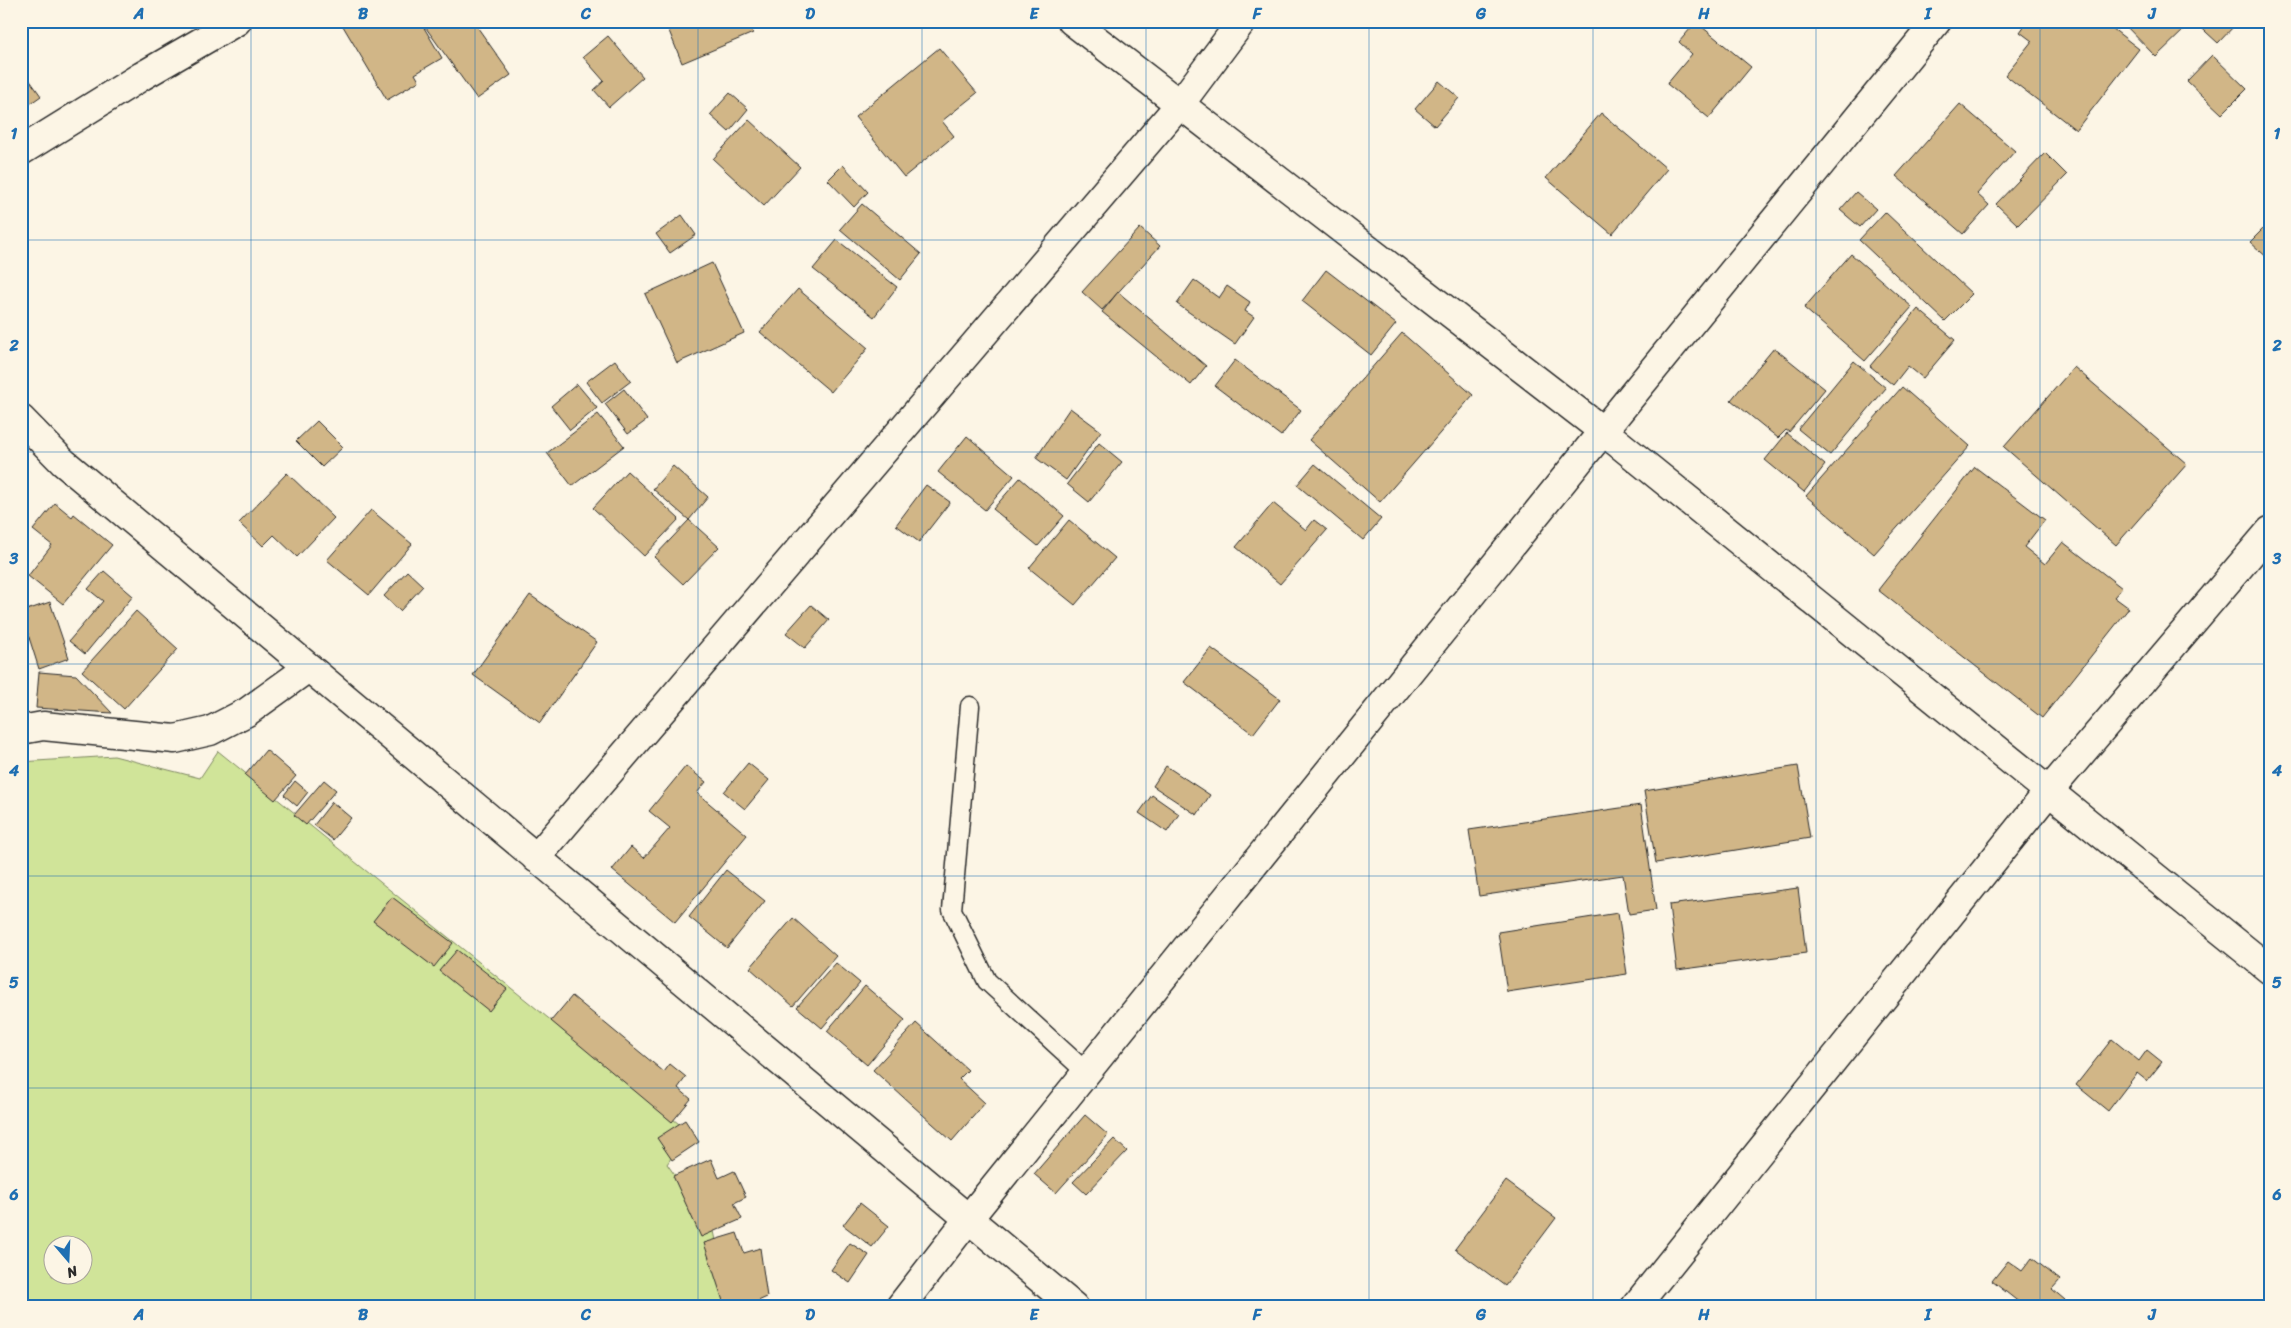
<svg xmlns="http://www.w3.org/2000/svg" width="2291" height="1328" font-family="Sriracha,sans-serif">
<rect width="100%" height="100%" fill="#fcf5e5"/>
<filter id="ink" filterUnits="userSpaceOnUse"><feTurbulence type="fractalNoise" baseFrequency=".02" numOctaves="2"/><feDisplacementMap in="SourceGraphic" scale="10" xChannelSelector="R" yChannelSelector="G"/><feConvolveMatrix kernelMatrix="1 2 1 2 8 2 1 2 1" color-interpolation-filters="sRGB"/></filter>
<g filter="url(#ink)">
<path fill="#d0e499" stroke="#7e8862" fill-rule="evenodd" d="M218 751 689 1132 667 1164 714 1231 730 1307H21V762L114 756 200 778ZM52 1246H82V1276H52Z"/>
<g fill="#d1b687" stroke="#2b2b2b">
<polygon points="340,21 420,21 442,58 415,74 419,81 387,100"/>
<polygon points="435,21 473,21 511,75 477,99 426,28"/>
<polygon points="665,21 748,21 753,33 682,63"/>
<polygon points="2028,21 2103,21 2139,49 2076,130 2005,75 2032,41 2020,32"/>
<polygon points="2121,21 2182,21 2187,27 2156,57"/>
<polygon points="2194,21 2233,21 2236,24 2218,43"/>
<polygon points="1696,22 1751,67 1709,118 1667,84 1692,54 1679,42"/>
<polygon points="608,36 643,77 609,107 594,90 604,81 583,57"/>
<polygon points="939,48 977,93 942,121 954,136 904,177 855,117"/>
<polygon points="2212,55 2247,89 2222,114 2187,81"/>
<polygon points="26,75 41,96 21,110 21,78"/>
<polygon points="1439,81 1459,98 1435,126 1415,109"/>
<polygon points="730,93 748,109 729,132 710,115"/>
<polygon points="1960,104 2015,151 1977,194 1989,205 1963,234 1896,176"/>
<polygon points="1601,113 1667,169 1612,234 1546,178"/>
<polygon points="749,120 800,167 764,206 713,159"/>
<polygon points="2045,153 2067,175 2018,225 1996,204"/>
<polygon points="843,165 868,192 854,207 828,180"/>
<polygon points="1856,192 1876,209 1860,227 1840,210"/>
<polygon points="862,204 921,254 900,280 840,229"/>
<polygon points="1885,212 1972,294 1945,321 1859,240"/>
<polygon points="682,215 696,235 670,253 656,234"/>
<polygon points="2270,222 2270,260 2250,242"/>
<polygon points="1140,228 1160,246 1102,310 1082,292"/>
<polygon points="837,240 897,287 874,317 813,269"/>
<polygon points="1851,254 1912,307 1865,361 1804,308"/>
<polygon points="712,263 744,333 677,363 645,294"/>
<polygon points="1326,270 1396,324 1371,355 1302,301"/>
<polygon points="1194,280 1219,298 1227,286 1250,302 1245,311 1254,317 1235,344 1177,304"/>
<polygon points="798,289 868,348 831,392 760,332"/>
<polygon points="1118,292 1206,366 1191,385 1102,312"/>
<polygon points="1918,309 1955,340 1923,378 1908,366 1893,385 1870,366"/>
<polygon points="1402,333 1473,395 1380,502 1309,440"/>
<polygon points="1774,348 1825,389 1789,432 1786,430 1778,438 1731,400"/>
<polygon points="615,360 631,381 602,403 586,382"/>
<polygon points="1235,360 1301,410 1281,436 1215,386"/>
<polygon points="1854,361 1886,388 1830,455 1798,429"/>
<polygon points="2074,367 2187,464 2116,545 2004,447"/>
<polygon points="577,384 597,408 570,430 551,406"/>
<polygon points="1902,387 1970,446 1874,554 1806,496"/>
<polygon points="624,389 647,420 628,434 605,404"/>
<polygon points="1070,408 1101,431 1066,480 1036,458"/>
<polygon points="598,414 624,446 572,486 547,453"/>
<polygon points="317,421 343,447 322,467 296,441"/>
<polygon points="1787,433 1825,465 1804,492 1765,460"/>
<polygon points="967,436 1014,476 985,510 938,472"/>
<polygon points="1099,443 1122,462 1089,502 1067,484"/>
<polygon points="1315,464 1381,519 1363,540 1297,485"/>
<polygon points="673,466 708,497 689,520 653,489"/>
<polygon points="1975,467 2045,520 2024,547 2045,564 2063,542 2122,588 2114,597 2129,608 2042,718 1878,590"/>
<polygon points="627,471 679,519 644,556 593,508"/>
<polygon points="287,473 334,518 297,557 274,535 263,546 239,523"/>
<polygon points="1020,478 1064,516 1038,546 993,509"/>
<polygon points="926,485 950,502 919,542 896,525"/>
<polygon points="55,503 72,517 74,514 112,545 63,604 28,576 52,545 33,530"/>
<polygon points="1273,503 1306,530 1314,520 1327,530 1280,584 1236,547"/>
<polygon points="371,510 412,544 369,595 327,560"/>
<polygon points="689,520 719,547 683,584 654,557"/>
<polygon points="1069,520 1115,558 1075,605 1029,568"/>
<polygon points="104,571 133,596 85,654 69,641 103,601 88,589"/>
<polygon points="407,571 423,586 400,611 384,596"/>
<polygon points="530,595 597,642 540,723 473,675"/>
<polygon points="50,602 69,658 39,669 21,612"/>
<polygon points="811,605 829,620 805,648 786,633"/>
<polygon points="136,611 178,649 124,709 82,671"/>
<polygon points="1211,648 1280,699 1253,734 1184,682"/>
<polygon points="39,672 76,675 112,713 36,708"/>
<polygon points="266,750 296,776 275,800 245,775"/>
<polygon points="748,763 769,780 745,809 724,792"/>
<polygon points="686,766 706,782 697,793 747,835 675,922 612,870 631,847 644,858 670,828 649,811"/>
<polygon points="1166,766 1210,795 1197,815 1153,786"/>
<polygon points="1798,766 1810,838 1656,863 1644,791"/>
<polygon points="324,780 336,790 306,825 294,815"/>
<polygon points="295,781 308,792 297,806 284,795"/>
<polygon points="1152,795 1179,814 1167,832 1139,813"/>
<polygon points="332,802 351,818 333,840 314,825"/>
<polygon points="1641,805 1656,910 1629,914 1623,875 1479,896 1469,830"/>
<polygon points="726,870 765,901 727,948 689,917"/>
<polygon points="1798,888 1806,953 1677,970 1669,905"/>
<polygon points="392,897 453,943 434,967 373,921"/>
<polygon points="1618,913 1627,974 1507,992 1498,932"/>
<polygon points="793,918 836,956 793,1006 750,968"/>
<polygon points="457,950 507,989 489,1011 439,971"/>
<polygon points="836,963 860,983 822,1028 797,1007"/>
<polygon points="865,986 905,1020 867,1065 827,1031"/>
<polygon points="572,996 664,1072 670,1064 686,1077 678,1088 691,1099 672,1122 551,1021"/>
<polygon points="916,1023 968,1070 959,1079 985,1103 952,1141 873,1070"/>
<polygon points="2112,1039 2139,1061 2147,1050 2162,1062 2147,1081 2137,1073 2108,1111 2076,1085"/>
<polygon points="1085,1115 1108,1135 1056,1193 1034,1174"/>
<polygon points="685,1120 699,1142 672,1160 657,1138"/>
<polygon points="1114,1139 1127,1151 1086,1194 1073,1182"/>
<polygon points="711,1159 719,1178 734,1171 746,1197 734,1203 742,1219 701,1237 673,1176"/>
<polygon points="1506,1181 1556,1218 1505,1286 1455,1249"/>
<polygon points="860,1203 889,1226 872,1247 843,1225"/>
<polygon points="737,1233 744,1253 760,1248 767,1297 745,1307 725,1307 704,1243"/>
<polygon points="850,1243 869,1255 850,1283 831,1270"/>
<polygon points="2032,1258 2060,1280 2052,1289 2065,1300 2060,1307 2025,1307 1992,1281 2008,1261 2022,1271"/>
</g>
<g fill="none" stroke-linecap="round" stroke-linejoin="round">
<g stroke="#2b2b2b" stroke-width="21">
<polyline id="service" points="970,706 952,910 987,981 1086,1072"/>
</g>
<g stroke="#2b2b2b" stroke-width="31">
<g id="minor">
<polyline points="1072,21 1603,431 2270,970"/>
<polyline points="21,151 142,76 237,21"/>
<polyline points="21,419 63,462 1074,1307"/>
<polyline points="21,730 43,726 175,739 210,731 247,712 308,668"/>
<polyline points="536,858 1180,104 1242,21"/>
<polyline points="900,1307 969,1218 1603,431 1937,21"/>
<polyline points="1635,1307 2049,791 2270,531"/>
</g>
</g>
<use href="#service" stroke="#fcf5e5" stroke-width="18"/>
<use href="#minor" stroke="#fcf5e5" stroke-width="28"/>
</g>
</g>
<path fill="none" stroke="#1f6fb2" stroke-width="1" stroke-opacity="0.55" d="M251 21V1307M475 21V1307M698 21V1307M922 21V1307M1146 21V1307M1369 21V1307M1593 21V1307M1816 21V1307M2040 21V1307M21 240H2270M21 452H2270M21 664H2270M21 876H2270M21 1088H2270"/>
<rect width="2291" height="1328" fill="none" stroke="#fcf5e5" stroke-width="55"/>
<g transform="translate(68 1260) rotate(161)"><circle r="24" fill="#fcf5e5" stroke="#a8a49b"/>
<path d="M0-4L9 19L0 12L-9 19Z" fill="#1f6fb2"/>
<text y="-8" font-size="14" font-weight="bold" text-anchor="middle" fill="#2b2b2b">N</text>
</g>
<rect x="28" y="28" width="2236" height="1272" fill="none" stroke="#1f6fb2" stroke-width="2"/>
<g font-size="16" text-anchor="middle" font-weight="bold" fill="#1f6fb2">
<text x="139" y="19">A</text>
<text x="363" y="19">B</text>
<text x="586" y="19">C</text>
<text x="810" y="19">D</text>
<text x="1034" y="19">E</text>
<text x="1257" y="19">F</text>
<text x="1481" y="19">G</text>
<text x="1704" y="19">H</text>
<text x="1928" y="19">I</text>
<text x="2152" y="19">J</text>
<text x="14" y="139">1</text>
<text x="2277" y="139">1</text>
<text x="14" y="351">2</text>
<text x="2277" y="351">2</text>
<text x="14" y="564">3</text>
<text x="2277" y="564">3</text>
<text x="14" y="776">4</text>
<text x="2277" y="776">4</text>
<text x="14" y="988">5</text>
<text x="2277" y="988">5</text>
<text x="14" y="1200">6</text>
<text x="2277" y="1200">6</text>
<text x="139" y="1320">A</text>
<text x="363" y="1320">B</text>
<text x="586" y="1320">C</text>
<text x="810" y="1320">D</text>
<text x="1034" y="1320">E</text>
<text x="1257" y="1320">F</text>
<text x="1481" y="1320">G</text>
<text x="1704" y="1320">H</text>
<text x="1928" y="1320">I</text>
<text x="2152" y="1320">J</text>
</g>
</svg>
